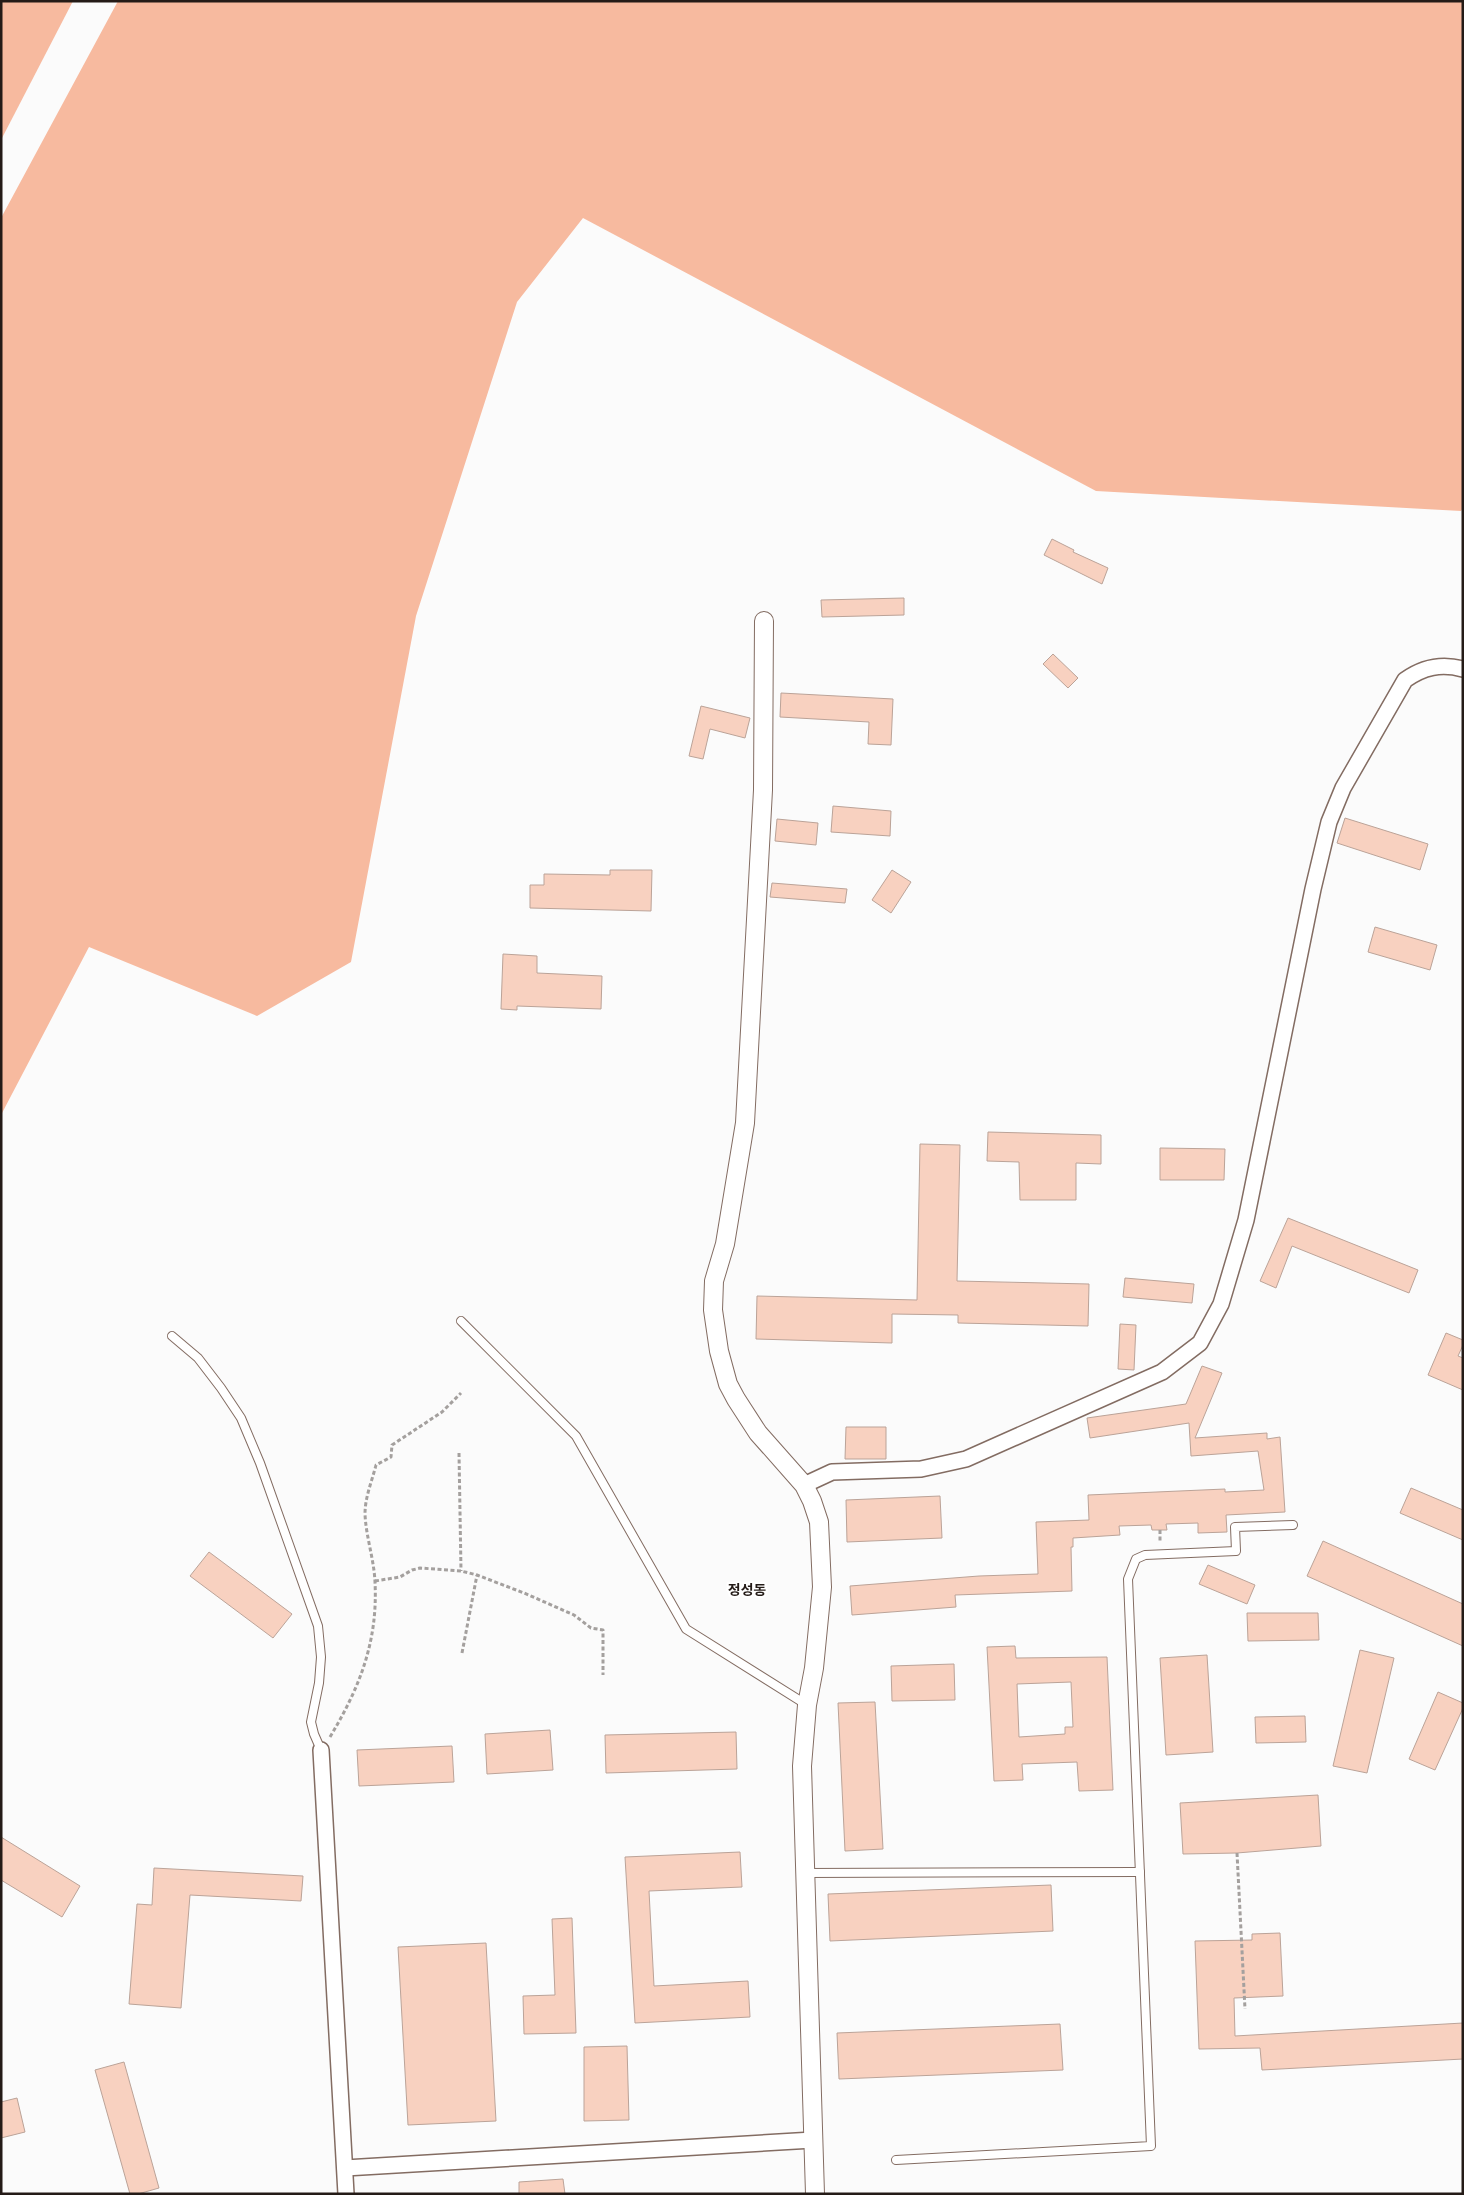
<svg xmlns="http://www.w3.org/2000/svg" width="1464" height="2195" font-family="'Nunito Sans','Noto Sans KR',sans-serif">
<rect width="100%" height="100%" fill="#fbfbfb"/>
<g fill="#f7ba9f">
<polygon points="1,1 73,1 1,140"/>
<polygon points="118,1 1463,1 1463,508 1461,511 1096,491 583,218 517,302 416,616 351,962 257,1016 89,947 1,1115 1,218"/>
</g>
<g fill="#f8d1c0" stroke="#bba398" fill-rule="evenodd">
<polygon points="1052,539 1074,550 1073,552 1108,568 1102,584 1044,555"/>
<polygon points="904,598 904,615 822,617 821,600"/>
<polygon points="1053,654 1078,678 1068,688 1043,664"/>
<polygon points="781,693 893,699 891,745 868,744 869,722 780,717"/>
<polygon points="701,706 750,718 745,738 710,729 703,759 689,756"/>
<polygon points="833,806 891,811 890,836 831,832"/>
<polygon points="1345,818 1428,844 1420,870 1337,843"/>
<polygon points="777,819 818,823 816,845 775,841"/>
<polygon points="610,870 652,870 651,911 530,908 530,885 544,885 544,874 610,875"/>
<polygon points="892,870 911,882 891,913 872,900"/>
<polygon points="772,883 847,889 845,903 770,897"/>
<polygon points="1375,927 1437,945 1430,970 1368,952"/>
<polygon points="503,954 537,956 537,973 602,976 601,1009 517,1006 517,1010 501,1009"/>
<polygon points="988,1132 1101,1135 1101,1164 1076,1163 1076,1200 1020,1200 1019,1162 987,1161"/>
<polygon points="920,1144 960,1145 957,1281 1089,1284 1088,1326 958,1323 958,1315 892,1314 892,1343 756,1339 757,1296 917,1300"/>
<polygon points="1160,1148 1225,1149 1224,1180 1160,1180"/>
<polygon points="1288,1218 1418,1270 1409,1293 1292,1246 1276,1288 1260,1281"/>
<polygon points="1125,1278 1194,1284 1192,1303 1123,1297"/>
<polygon points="1120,1324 1136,1325 1134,1370 1118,1369"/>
<polygon points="1446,1333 1463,1340 1463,1345 1458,1356 1463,1358 1463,1390 1428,1375"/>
<polygon points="1202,1366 1222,1373 1195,1438 1267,1433 1267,1439 1280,1437 1285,1512 1226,1515 1227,1532 1198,1533 1198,1523 1166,1524 1167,1530 1152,1530 1151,1525 1119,1526 1120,1535 1073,1538 1073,1547 1071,1547 1072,1591 955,1595 956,1607 852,1615 850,1586 979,1576 1038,1574 1036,1522 1089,1520 1088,1495 1225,1489 1225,1492 1264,1490 1258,1451 1191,1456 1189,1423 1090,1438 1087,1418 1186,1404"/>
<polygon points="846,1427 886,1427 886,1459 845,1459"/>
<polygon points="1411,1488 1463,1510 1463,1540 1400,1513"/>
<polygon points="940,1496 942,1538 847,1542 846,1500"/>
<polygon points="1323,1541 1463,1604 1463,1646 1307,1576"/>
<polygon points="209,1552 292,1614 273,1638 190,1576"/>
<polygon points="1208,1565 1255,1585 1247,1604 1199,1584"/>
<polygon points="1247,1613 1318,1613 1319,1640 1248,1641"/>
<path d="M1015 1646 1016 1658 1107 1657 1113 1790 1079 1791 1077 1762 1022 1764 1023 1780 994 1781 987 1647ZM1071 1682 1073 1727H1065V1734L1019 1737 1017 1684Z"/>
<polygon points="1360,1650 1394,1658 1367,1773 1333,1766"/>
<polygon points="1207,1655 1213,1752 1166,1755 1160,1658"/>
<polygon points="954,1664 955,1700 892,1701 891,1666"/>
<polygon points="1438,1692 1463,1703 1463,1708 1435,1770 1409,1759"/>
<polygon points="875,1702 883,1849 845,1851 838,1703"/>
<polygon points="1305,1716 1306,1742 1256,1743 1255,1717"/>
<polygon points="550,1730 553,1770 487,1774 485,1734"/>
<polygon points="736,1732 737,1769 606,1773 605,1735"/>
<polygon points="452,1746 454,1782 359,1786 357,1750"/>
<polygon points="1318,1795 1321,1846 1237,1853 1183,1854 1180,1803"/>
<polygon points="1,1837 80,1886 62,1917 1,1880"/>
<polygon points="740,1852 742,1887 649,1891 654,1986 748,1981 750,2017 635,2023 625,1857"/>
<polygon points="154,1868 303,1876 301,1901 190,1895 181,2008 129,2004 137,1904 152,1905"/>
<polygon points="1051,1885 1053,1931 830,1941 828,1894"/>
<polygon points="572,1918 576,2033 524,2034 523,1996 555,1995 552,1919"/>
<polygon points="1280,1933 1283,1996 1234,1998 1235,2036 1463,2023 1463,2059 1262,2070 1260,2048 1199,2049 1195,1941 1252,1940 1252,1934"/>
<polygon points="486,1943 496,2121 408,2125 398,1947"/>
<polygon points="1060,2024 1063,2070 839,2079 837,2033"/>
<polygon points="627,2046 629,2120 584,2121 584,2047"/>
<polygon points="124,2062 159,2188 138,2194 130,2194 95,2070"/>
<polygon points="17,2098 25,2132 1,2138 1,2102"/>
<polygon points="563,2179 565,2194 519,2194 519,2182"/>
</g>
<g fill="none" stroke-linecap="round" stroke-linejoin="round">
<g stroke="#836c62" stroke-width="10">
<g id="service">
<polyline points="461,1321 576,1436 686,1629 807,1705"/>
<polyline points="172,1336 198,1358 221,1388 241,1418 260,1463 318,1626 321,1657 319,1683 311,1722 314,1734 321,1750"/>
<polyline points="805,1873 1140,1872"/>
<polyline points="896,2160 1151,2146 1128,1579 1136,1559 1145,1555 1236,1551 1235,1527 1293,1525"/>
</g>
</g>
<g stroke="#836c62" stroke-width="18">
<g id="minor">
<path d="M804 1485 832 1472 921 1469 966 1459 1162 1372 1200 1343 1221 1304 1246 1220 1313 889 1329 822 1343 788 1405 680C1423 667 1441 663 1463 669"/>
<polyline points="321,1750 346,2194"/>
<polyline points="345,2168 813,2140"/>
</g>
</g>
<g stroke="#836c62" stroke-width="20">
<polyline id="tertiary" points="764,621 763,790 745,1123 725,1244 714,1281 713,1310 719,1351 728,1384 736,1399 758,1433 804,1485 812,1501 819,1522 822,1587 814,1668 807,1705 802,1766 815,2194"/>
</g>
<g stroke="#a4a09e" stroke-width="3" stroke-dasharray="4 2.5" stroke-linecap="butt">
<polyline points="459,1453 461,1571"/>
<polyline points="1160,1530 1160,1542"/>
<polyline points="375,1581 400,1577 412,1570 420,1568 461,1571 477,1575 524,1593 574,1615 591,1628 603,1630 603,1675"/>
<polyline points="462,1653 477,1575"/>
<path d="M330 1737C360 1687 378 1641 375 1582 374 1559 366 1537 365 1514 365 1497 372 1481 376 1465L391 1457 392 1445 442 1412 461 1393"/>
<polyline points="1237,1853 1245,2009"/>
</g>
<use href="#service" stroke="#fff" stroke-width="8"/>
<use href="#minor" stroke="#fff" stroke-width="15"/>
<use href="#tertiary" stroke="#fff" stroke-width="18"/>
</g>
<g text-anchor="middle" stroke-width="4.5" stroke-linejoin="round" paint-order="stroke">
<g font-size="14" font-weight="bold" fill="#241b17" stroke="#fff">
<text x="747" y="1595">정성동</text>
</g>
</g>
<rect width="1464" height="2195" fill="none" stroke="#241b17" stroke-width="5"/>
</svg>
